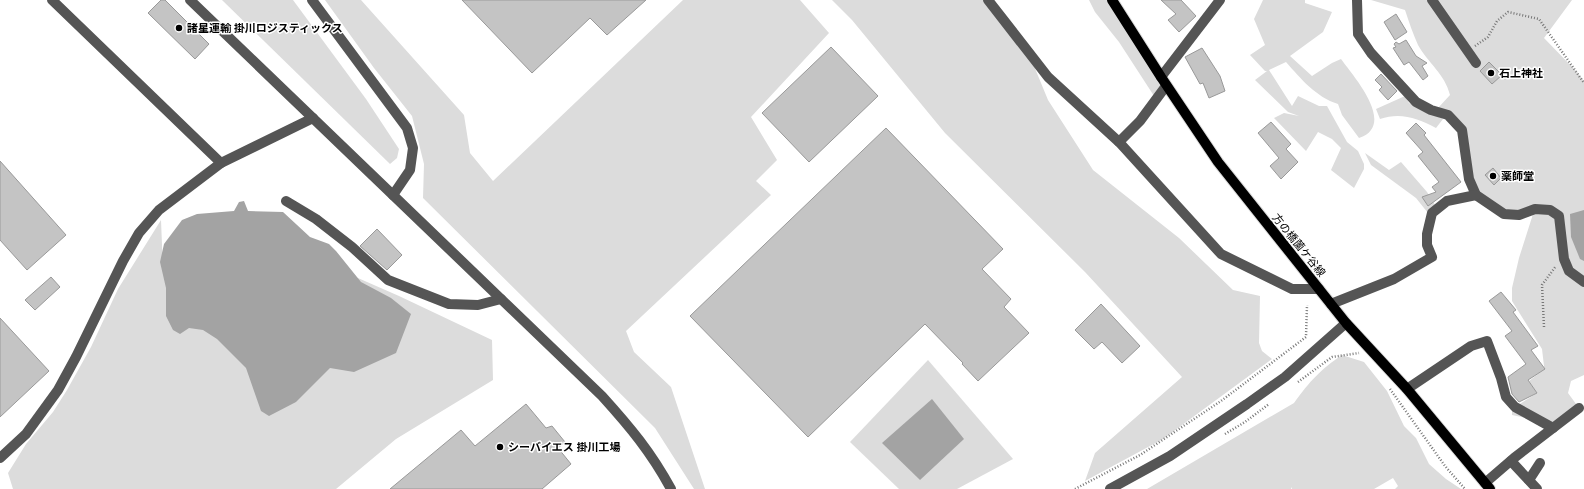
<svg xmlns="http://www.w3.org/2000/svg" width="1584" height="489" font-family="'PT Sans','Noto Sans JP',sans-serif">
<rect width="100%" height="100%" fill="#fff"/>
<g fill="#dcdcdc">
<polygon points="222,0 293,0 366,99 399,149 397,158 390,164"/>
<polygon points="325,0 361,0 464,115 470,153 493,181 683,0 800,0 829,33 751,117 777,160 756,181 771,195 626,331 634,352 671,387 705,489 694,489 655,428 423,198 424,164 412,116 374,68"/>
<polygon points="832,0 988,0 1034,66 1048,100 1093,170 1179,238 1233,290 1260,296 1259,343 1262,351 1272,359 1163,439 1085,481 1095,453 1182,377 1085,272 945,133 852,20"/>
<polygon points="1089,0 1106,0 1163,90 1156,99 1119,42 1095,12"/>
<path d="M1263 0H1305V3L1332 12 1323 32 1290 56 1312 76 1332 63 1341 59C1354 77 1397 125 1359 138L1342 115 1338 104C1316 97 1301 79 1286 62L1269 70 1292 106 1298 96 1319 106H1327L1347 142 1358 151 1364 164V169L1354 188 1331 170 1341 148 1332 139 1318 132 1306 151 1274 118 1284 113 1299 116 1288 112 1255 80 1267 71H1265L1250 55 1265 45 1254 19Z"/>
<path d="M1371 0H1572L1544 38 1577 72 1584 81V375L1571 381 1568 393 1579 408 1553 424 1512 415V409L1537 393 1529 381 1543 370 1544 366 1542 349 1512 301V288L1519 258 1534 211 1509 214 1477 195 1462 130 1438 108 1450 95C1445 74 1428 63 1418 45 1413 34 1409 22 1405 10Z"/>
<path d="M1405 96 1409 103 1443 119 1436 128C1418 118 1400 112 1380 119L1376 109Z"/>
<polygon points="1365,153 1389,170 1401,162 1427,192 1435,205 1428,213 1416,198 1371,165"/>
<polygon points="161,220 163,270 326,264 399,296 492,340 493,380 396,439 336,489 13,489 8,473 26,444 53,412 67,390 91,347 118,289"/>
<path d="M1342 355 1364 362 1387 391 1404 426 1416 438 1429 464 1446 479 1461 489H1395L1398 486 1393 478 1374 489H1292V487L1291 489H1147L1294 403C1310 381 1320 370 1342 355Z"/>
<polygon points="928,360 1013,459 957,489 899,489 850,442"/>
</g>
<g fill="#a3a3a3">
<polygon points="244,201 248,211 283,212 310,237 329,244 336,251 361,282 391,298 411,314 396,353 354,372 330,368 296,402 269,416 261,411 246,368 217,339 203,330 189,328 180,334 173,330 166,316 166,288 160,262 164,244 182,220 197,214 234,211 239,202"/>
<polygon points="1584,210 1584,261 1580,259 1571,237 1570,214"/>
<polygon points="932,399 964,439 920,480 882,443"/>
</g>
<g fill="#c4c4c4" stroke="#999">
<polygon points="161,0 165,0 209,44 195,59 148,13"/>
<polygon points="462,0 646,0 607,35 590,18 532,73"/>
<polygon points="1161,0 1181,0 1196,16 1179,32 1168,20 1176,14"/>
<polygon points="1396,14 1407,32 1395,40 1384,22"/>
<polygon points="1406,40 1416,56 1427,63 1422,66 1428,76 1423,80 1409,62 1404,65 1393,48 1396,47 1394,44 1396,42 1399,44"/>
<polygon points="831,47 878,96 809,162 762,113"/>
<polygon points="1202,48 1220,76 1225,91 1209,98 1203,83 1200,84 1185,57"/>
<polygon points="1489,62 1502,75 1492,84 1480,71"/>
<polygon points="1381,74 1397,91 1388,100 1379,90 1382,87 1375,80"/>
<polygon points="1271,122 1291,144 1286,149 1298,162 1281,179 1270,166 1279,158 1258,133"/>
<polygon points="1416,123 1426,133 1424,135 1461,182 1428,206 1422,197 1436,192 1432,187 1439,182 1418,156 1423,152 1406,133"/>
<polygon points="886,128 1003,249 982,269 1011,299 1004,307 1029,333 978,381 962,364 963,363 925,324 808,437 690,316"/>
<polygon points="0,161 66,235 27,270 0,240"/>
<polygon points="1493,168 1501,178 1494,185 1485,175"/>
<polygon points="377,229 402,255 387,270 360,246"/>
<polygon points="51,277 60,287 35,310 25,300"/>
<polygon points="1501,292 1516,310 1513,312 1538,346 1531,350 1545,369 1528,380 1537,393 1519,402 1512,394 1508,377 1526,364 1505,336 1512,331 1489,301"/>
<polygon points="1101,304 1140,346 1122,363 1102,342 1094,349 1075,330"/>
<polygon points="0,318 49,371 0,417"/>
<polygon points="526,404 546,428 552,426 565,442 558,448 571,464 542,489 390,489 461,430 475,446"/>
</g>
<g fill="none" stroke-linecap="round" stroke-linejoin="round">
<g stroke="#dbdbdb" stroke-width="12">
<polyline id="major" points="1112,0 1161,77 1218,162 1346,323 1407,389 1490,489"/>
</g>
<g stroke="#777" stroke-width="2.5" stroke-dasharray="1 2" stroke-linecap="butt">
<polyline points="1475,46 1488,37 1497,21 1508,12 1539,19 1584,83"/>
<polyline points="1544,327 1542,285 1556,266"/>
<polyline points="1298,382 1332,357 1359,353"/>
<polyline points="1390,389 1445,466 1465,489"/>
<polyline points="1225,434 1245,422 1269,404"/>
<polyline points="1075,489 1140,455 1221,401 1306,337 1307,305"/>
</g>
<g stroke="#555" stroke-width="10">
<polyline points="52,0 221,163"/>
<path d="M190 0 602 396C630 427 651 452 671 489"/>
<polyline points="312,0 407,128 413,148 410,170 393,195"/>
<polyline points="988,0 1048,77 1119,142 1221,254 1292,289 1319,289"/>
<polyline points="1357,0 1358,34 1371,53 1416,102 1431,110 1448,115 1462,130 1469,179 1476,195 1504,214 1519,215 1535,209 1550,210 1559,216 1564,259 1569,271 1584,282"/>
<polyline points="1432,0 1476,63"/>
<polyline points="1161,77 1220,0"/>
<polyline points="1119,142 1140,121 1166,86"/>
<polyline points="286,201 316,219 352,247 388,280 449,304 478,305 501,299"/>
<polyline points="1331,304 1394,279 1432,257 1427,245 1427,234 1432,213 1447,201 1476,195"/>
<polyline points="1407,389 1471,346 1487,341 1501,378 1506,397 1515,407 1553,428"/>
<polyline points="0,458 26,434 58,390 76,357 123,261 139,233 159,210 221,163 313,118"/>
<polyline points="1511,461 1537,489"/>
<polyline points="1529,480 1540,463"/>
<polyline points="1485,483 1514,458 1579,408"/>
<polyline points="1110,489 1170,456 1247,404 1285,377 1346,323"/>
</g>
<use href="#major" stroke="#000" stroke-width="10"/>
</g>
<g fill="#000" stroke="#fff" stroke-width="1.5">
<circle cx="179" cy="28" r="4"/>
<circle cx="1491" cy="73" r="4"/>
<circle cx="1493" cy="176" r="4"/>
<circle cx="500" cy="447" r="4"/>
</g>
<g text-anchor="middle" stroke-width="3" stroke-linejoin="round" paint-order="stroke">
<g font-size="11" font-weight="bold" fill="#000" stroke="#fff" text-anchor="start">
<text x="187" y="32">諸星運輸 掛川ロジスティックス</text>
<text x="1499" y="77">石上神社</text>
<text x="1501" y="180">薬師堂</text>
<text x="508" y="451">シーバイエス 掛川工場</text>
</g>
<g font-size="11" fill="#000" stroke="#fff">
<text transform="translate(1299 245) rotate(51)" y="4">方の橋薗ケ谷線</text>
</g>
</g>
</svg>
